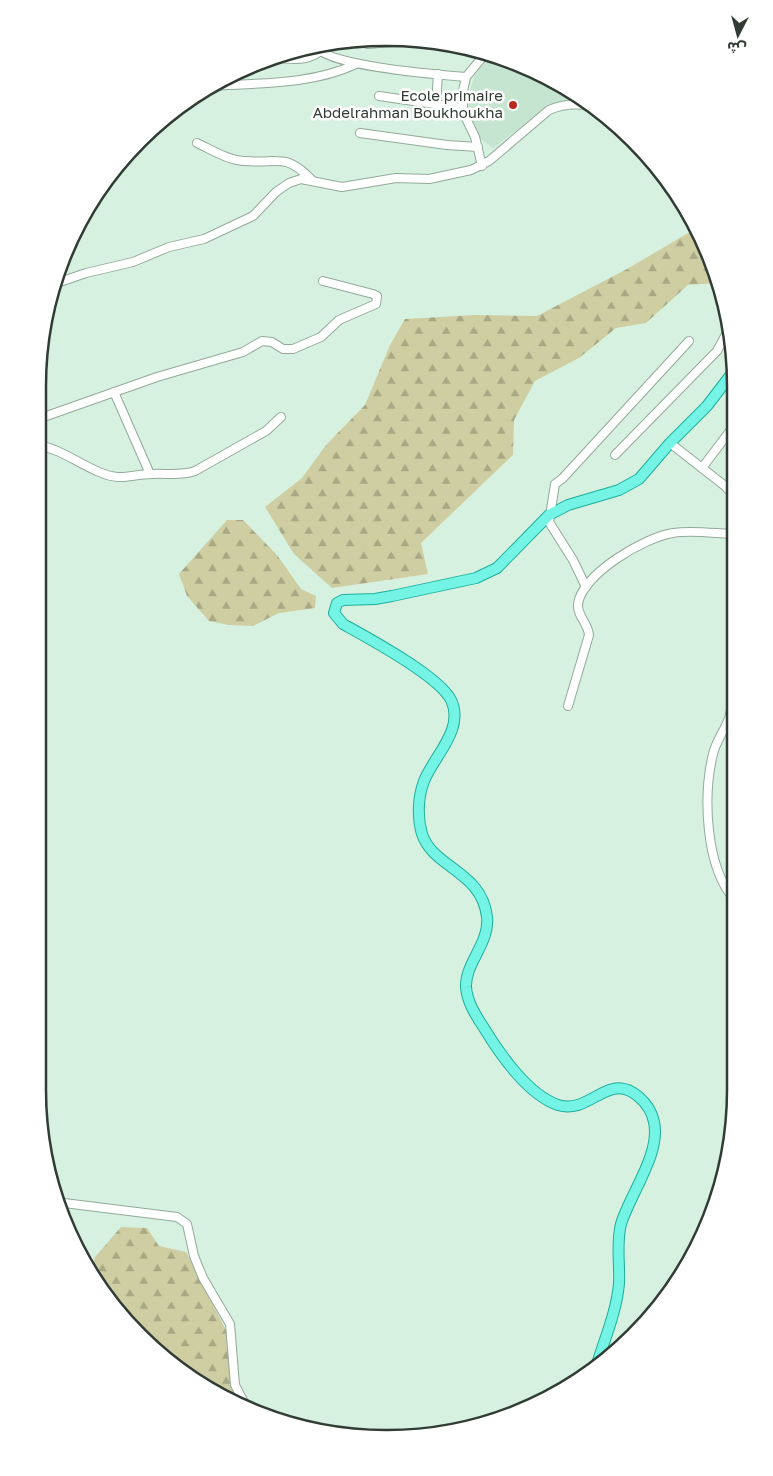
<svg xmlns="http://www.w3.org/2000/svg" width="773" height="1476" font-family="'Golos Text','Noto Sans Arabic',sans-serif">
<defs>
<pattern id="forest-firs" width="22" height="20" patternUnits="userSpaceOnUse" patternTransform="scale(1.25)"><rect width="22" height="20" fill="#cfcea2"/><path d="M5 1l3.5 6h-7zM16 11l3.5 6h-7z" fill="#a9a885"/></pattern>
</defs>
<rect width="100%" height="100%" fill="#d7f1e0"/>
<polygon fill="#c5e5d0" points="491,55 535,72 572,96 517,130 493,148 478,137 468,114 468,96 475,75"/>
<g fill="url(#forest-firs)">
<polygon points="695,229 709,253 717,283 688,285 646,323 616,328 579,358 535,381 514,420 513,455 421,543 428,574 332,588 294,554 265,507 302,478 326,445 365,405 390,345 405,319 475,315 537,316 627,269"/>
<polygon points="227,520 243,520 277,555 301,589 316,596 315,608 279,613 253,626 229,625 209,621 187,596 179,574"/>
<polygon points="121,1227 147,1228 159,1246 186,1252 231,1340 230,1379 237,1400 193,1380 110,1302 92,1269 95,1257"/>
</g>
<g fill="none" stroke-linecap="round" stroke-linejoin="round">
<g stroke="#92aa9a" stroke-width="10">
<g id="minor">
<polyline points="363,40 367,44 421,40"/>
<path d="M316 46C323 66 442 75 466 77"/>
<path d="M272 57C287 59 307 62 319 52"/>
<path d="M210 86C258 83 312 85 356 64"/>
<polyline points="379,96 462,108"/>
<polyline points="436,104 438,74"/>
<polyline points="360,133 447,145 478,147"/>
<path d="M197 143C212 150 228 160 244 161 278 164 284 152 311 179"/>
<polyline points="482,166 475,137 464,114 462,96 466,77 486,53"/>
<path d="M54 284 86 273 133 262 169 247 204 239 253 216 276 192 289 183 301 179 342 187 396 178 429 179 471 170 489 161 549 110C563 104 575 103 589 106"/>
<polyline points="114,392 150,474"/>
<polyline points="38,419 157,377 243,352 262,341 272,342 283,349 293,349 321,337 339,320 376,304 377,296 373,294 323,281"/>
<polyline points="670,443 725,486 733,495"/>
<path d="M38 445C60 449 78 463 99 472 122 482 130 474 152 474 167 473 181 476 195 471L266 431 281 417"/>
<polyline points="615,455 717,351 729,329"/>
<polyline points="702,468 733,427"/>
<polyline points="733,522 730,534 733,546"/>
<polyline points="586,587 573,560 549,522 555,484 562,479 689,341"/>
<path d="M734 688C732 698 732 709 729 718 725 730 716 741 713 754 703 795 705 866 734 899"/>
<path d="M568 706 589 635C588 623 577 616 578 604 582 574 645 537 673 533 691 530 711 533 730 534"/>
<polyline points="56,1200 64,1203 177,1217 187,1224 194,1256 203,1278 230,1324 235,1385 245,1404"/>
</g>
</g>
<g stroke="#1fae9c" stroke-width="12">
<path id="major" d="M597 1364C605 1338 617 1310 619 1283 620 1264 616 1243 621 1224 630 1194 661 1154 654 1122 652 1112 647 1104 639 1097 608 1070 591 1115 558 1105 528 1095 499 1053 484 1028 476 1016 467 1002 466 987 465 963 490 943 487 917 482 871 433 868 422 834 417 817 418 797 424 781 434 756 465 729 451 700 439 676 368 638 343 624L334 613 337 603 343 600 375 599 392 596 476 578 497 568 549 515 568 505 619 490 639 479 670 443 707 406 733 372"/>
</g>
<use href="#minor" stroke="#fff" stroke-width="8"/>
<use href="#major" stroke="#73f4e5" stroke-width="10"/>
</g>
<circle fill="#b92c1d" stroke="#fff" stroke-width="2" cx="513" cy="105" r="5"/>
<g text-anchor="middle" stroke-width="5" stroke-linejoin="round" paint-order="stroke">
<g font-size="15" fill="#313c35" stroke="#fff" text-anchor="end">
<text x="503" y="101">Ecole primaire<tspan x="503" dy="17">Abdelrahman Boukhoukha</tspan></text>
</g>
</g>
<path d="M0 0H773V1476H0ZM386 46H387A340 340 0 0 1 727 386V1090A340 340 0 0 1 387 1430H386A340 340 0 0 1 46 1090V386A340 340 0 0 1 386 46Z" fill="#fff" fill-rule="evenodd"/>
<path fill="none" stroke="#313c35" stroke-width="2.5" d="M386 46H387A340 340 0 0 1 727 386V1090A340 340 0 0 1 387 1430H386A340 340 0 0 1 46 1090V386A340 340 0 0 1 386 46Z"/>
<g transform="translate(738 35) rotate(186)" stroke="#ffffff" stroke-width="4" paint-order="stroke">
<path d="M0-4L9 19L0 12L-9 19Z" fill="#313c35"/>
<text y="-8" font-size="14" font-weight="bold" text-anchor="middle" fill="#313c35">ش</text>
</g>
</svg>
